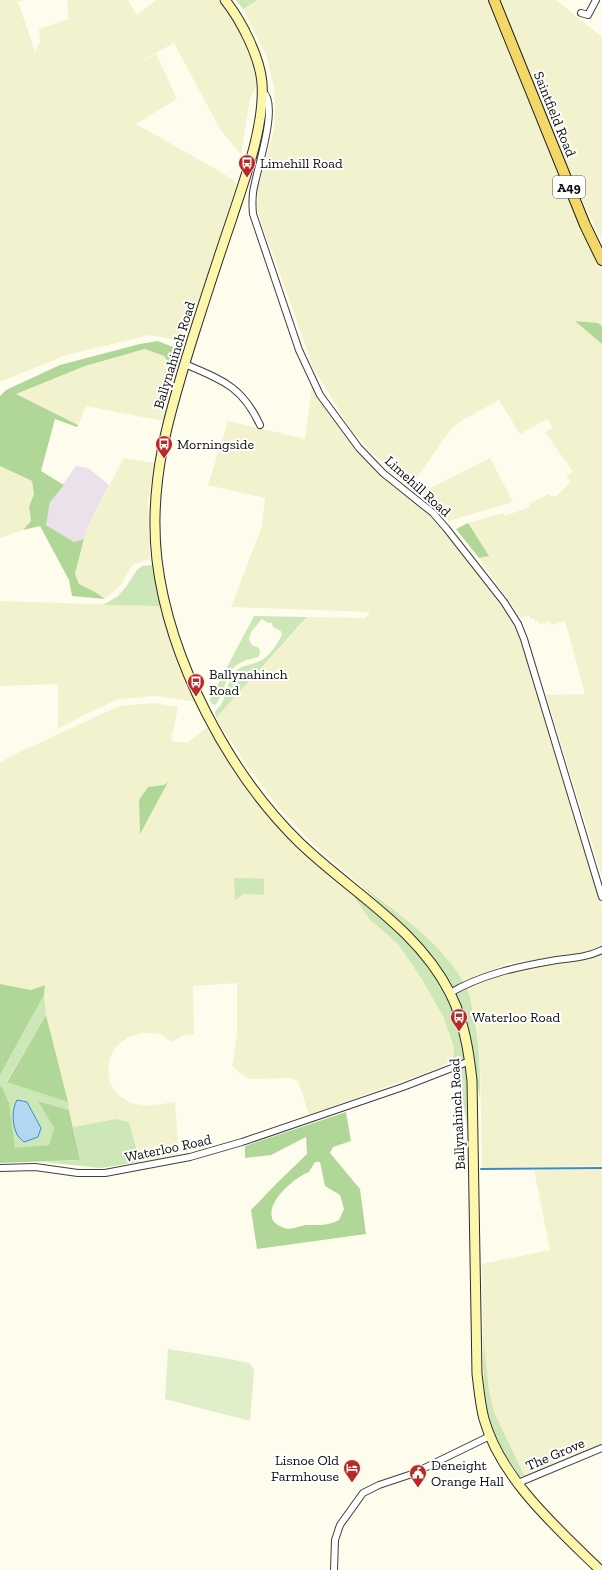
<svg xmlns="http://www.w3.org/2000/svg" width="602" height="1570" font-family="'Zilla Slab',serif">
<rect width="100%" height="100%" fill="#fefced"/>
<polygon fill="#eae1eb" points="76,466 88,468 109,485 87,528 84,539 74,542 46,525 50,502"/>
<g fill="#f3f2ce" fill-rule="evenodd">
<polygon points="0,0 25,0 18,2 35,52 40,41 39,29 69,19 67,0 128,0 137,15 157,0 219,0 222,3 238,29 255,64 259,80 250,99 241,155 220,129 174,43 130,67 156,54 177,99 136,124 221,172 237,183 186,344 167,338 150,335 66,355 0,382"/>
<polygon points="258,0 487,0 582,230 602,270 602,326 598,323 576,321 602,344 602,876 546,695 585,694 565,621 551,625 550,621 539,624 539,621 535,622 534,618 530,619 529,615 521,618 479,558 488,556 468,523 503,513 505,516 529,507 530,503 549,494 552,497 556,496 571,482 566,477 573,472 545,432 553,428 547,419 520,434 499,400 461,421 451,429 412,485 375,456 352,431 313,368 291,304 261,222 257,207 258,188 274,129 275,107 274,87 266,55 243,9"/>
<polygon points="500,0 556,0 602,37 602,241 567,169"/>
<polygon points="145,349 164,356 176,373 164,421 86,406 78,425 16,394 85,366"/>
<polygon points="312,385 319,398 363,457 428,511 445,529 488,587 518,630 565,783 571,810 602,907 602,947 585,953 510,963 462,981 448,959 430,941 360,885 311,842 280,809 245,763 216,718 308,617 366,618 370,612 231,607 262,526 265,498 208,485 228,421 305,439"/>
<polygon points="124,458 155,463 148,501 150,559 133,564 120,586 105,599 95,592 79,584 75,574 87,528"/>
<polygon points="490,458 513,502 449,521 421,493"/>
<polygon points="0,466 32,481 34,494 29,507 31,521 23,530 0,538"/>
<polygon points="0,601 162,606 183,671 196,702 157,696 119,699 88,713 58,729 58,684 0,686"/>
<path d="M154 703 178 707 171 741 187 743 207 727 249 791 279 828 307 856 352 894 370 920 398 944 423 981 444 1018 454 1048 453 1061 436 1069 309 1115 298 1081 291 1078 250 1079 241 1074 232 1066 237 1036V983L193 986 194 1034 184 1035 171 1042 160 1034 153 1033H140L127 1038 115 1048 110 1058 108 1070 110 1083 117 1094 131 1103 148 1106 175 1102 179 1156 140 1162 129 1122 116 1119 73 1127 46 1015 44 995 45 985 31 990 0 984V763L11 756 119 706ZM167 783 140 833 139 800 148 787 164 785ZM245 878 264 895 243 894 236 900Z"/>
<polygon points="602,955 602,1166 482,1168 480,1062 477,1028 467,989 519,969 588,959"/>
<polygon points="602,1169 602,1444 525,1477 494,1412 489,1391 483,1333 482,1264 550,1250 534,1170"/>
</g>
<g fill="#cee7b8">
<polygon points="236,0 258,0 243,9"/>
<polygon points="154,565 162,606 103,605 118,596 126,587 137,570 142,566"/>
<path d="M254 616 307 617 216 718 215 712C217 708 220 707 222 703 228 691 227 680 237 670 244 664 252 665 260 661 269 657 277 644 282 635L281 631 273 627 271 622 268 623 262 619 251 632 249 639 252 645 259 648 260 653 258 657C252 659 245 660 240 663 223 672 227 692 215 705L211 703 210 699Z"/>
<polygon points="234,878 245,878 264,879 264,895 243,894 235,901"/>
<path d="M361 885C399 915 445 944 467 989 470 995 471 1002 472 1009 480 1039 480 1069 480 1100L469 1034 460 1004 449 981 419 941Z"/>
<polygon points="352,894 385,918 406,940 436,977 448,998 458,1023 464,1045 469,1083 468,1130 458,1074 453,1061 454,1048 444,1018 423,981 398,944 370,920"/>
<polygon points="44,995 46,1015 7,1081 68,1102 69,1110 39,1101 54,1128 49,1145 15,1149 2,1087 0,1086 0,1075"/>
<polygon points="116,1119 129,1122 140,1162 101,1168 43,1162 80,1160 73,1127"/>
<path d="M483 1333 489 1391 494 1412 525 1477 519 1476C507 1458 496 1439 490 1419 481 1392 484 1360 483 1333Z"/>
</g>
<g fill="#b1d798" fill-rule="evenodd">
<polygon points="575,321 598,323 602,326 602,344"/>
<polygon points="158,341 183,351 176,373 164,356 145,349 85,366 16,394 78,425 77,427 55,419 41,471 64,485 50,502 46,525 74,542 84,539 75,574 79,584 95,592 105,599 72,596 69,580 40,526 23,530 31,521 29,507 34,494 32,481 0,466 0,396 6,390 60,365 140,344"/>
<polygon points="468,523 489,556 479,558 456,529"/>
<polygon points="168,782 140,834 139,800 148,787 164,785"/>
<polygon points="0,984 31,990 45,985 44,995 0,1075"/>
<polygon points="46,1015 68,1102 7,1082"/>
<polygon points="0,1086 2,1087 9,1103 15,1148 49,1145 54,1128 38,1101 69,1110 80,1160 0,1163"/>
<path d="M346 1112 351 1141 333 1147 330 1153 360 1189 366 1234 257 1249 251 1210 275 1185 307 1154 306 1137 271 1155 245 1158V1146ZM315 1162H320L325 1186 340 1195 344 1209 339 1220C328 1226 318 1225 306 1225 300 1226 293 1229 288 1229 283 1228 277 1225 274 1222 262 1204 295 1177 309 1172Z"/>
</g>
<polygon fill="#e0efc9" points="168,1349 225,1358 249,1363 253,1368 254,1373 250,1421 165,1399"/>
<path fill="#b3d8f4" stroke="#3d8ac8" d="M17 1100 27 1102 41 1128 38 1137 24 1142C21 1139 17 1136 16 1132 12 1122 12 1109 17 1100Z"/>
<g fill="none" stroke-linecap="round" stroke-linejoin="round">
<polyline stroke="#3d8ac8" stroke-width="2" points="481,1169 602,1168"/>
<g stroke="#3f3f3f" stroke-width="8">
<g id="street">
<polyline points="581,13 588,15 596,0"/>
<path d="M263 92C279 103 258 166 255 183 252 193 252 203 253 214L299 350 320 395 359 448 383 473 433 513 446 528 504 602 518 624 524 639 602 897"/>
<path d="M185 364C222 380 242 386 260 425"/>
<path d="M450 993C481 975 516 967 551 961 569 958 586 958 602 950"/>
<polyline points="0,1168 35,1167 78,1173 105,1173 190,1157 242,1142 403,1087 470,1061"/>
<polyline points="518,1483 602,1448"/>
<polyline points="334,1570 335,1540 340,1525 363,1493 379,1485 412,1474 490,1436"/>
</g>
</g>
<g stroke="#2e2e2e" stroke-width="11">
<path id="secondary" d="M225 0C241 20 260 57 262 83 265 125 245 178 232 218 218 259 205 299 192 340 169 414 148 482 157 560 169 660 229 774 300 843 351 892 417 928 450 993 464 1020 469 1051 472 1081L477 1374C479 1389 480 1404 484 1419 501 1479 557 1528 600 1570"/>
</g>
<g stroke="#1d1d1d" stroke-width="12">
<polyline id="primary" points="494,0 585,225 602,260"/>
</g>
<use href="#street" stroke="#fff" stroke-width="6"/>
<use href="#secondary" stroke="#fcf7aa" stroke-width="9"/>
<use href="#primary" stroke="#f3d868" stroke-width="10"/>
</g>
<defs>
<g id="bus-pin" transform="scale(0.9)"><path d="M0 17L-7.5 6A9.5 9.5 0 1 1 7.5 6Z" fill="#b72a2a" stroke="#fff"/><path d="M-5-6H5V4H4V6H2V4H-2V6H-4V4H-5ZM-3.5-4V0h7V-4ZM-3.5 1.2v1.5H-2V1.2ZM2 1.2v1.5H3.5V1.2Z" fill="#fff"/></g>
<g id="hotel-pin" transform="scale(0.9)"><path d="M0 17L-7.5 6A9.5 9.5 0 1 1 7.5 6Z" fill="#b72a2a" stroke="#fff"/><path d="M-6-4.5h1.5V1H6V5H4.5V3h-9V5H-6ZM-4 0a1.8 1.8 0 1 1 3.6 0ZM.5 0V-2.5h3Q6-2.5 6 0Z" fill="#fff"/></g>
<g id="civic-pin" transform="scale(0.9)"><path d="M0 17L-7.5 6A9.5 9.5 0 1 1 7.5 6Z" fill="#b72a2a" stroke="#fff"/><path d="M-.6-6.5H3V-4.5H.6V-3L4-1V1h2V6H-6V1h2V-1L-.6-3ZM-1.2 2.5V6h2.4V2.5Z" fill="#fff"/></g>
</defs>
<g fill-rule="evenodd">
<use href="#bus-pin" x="247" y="163"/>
<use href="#bus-pin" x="164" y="444"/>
<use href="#bus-pin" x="196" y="682"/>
<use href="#bus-pin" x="459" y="1017"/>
<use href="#hotel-pin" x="352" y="1468"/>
<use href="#civic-pin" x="418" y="1473"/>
</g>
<g text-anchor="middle" stroke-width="4" stroke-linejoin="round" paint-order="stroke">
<rect fill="#fff" stroke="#555" stroke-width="1" x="553" y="176" width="32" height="22" rx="3"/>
<g font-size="13" font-weight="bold" fill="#0c0c0c">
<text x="569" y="192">A49</text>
</g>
<g font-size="14" fill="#0c0c0c" stroke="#fff">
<text transform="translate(555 114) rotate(68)" y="5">Saintfield Road</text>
<text transform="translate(174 355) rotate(-73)" y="5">Ballynahinch Road</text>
<text transform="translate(418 486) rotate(42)" y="5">Limehill Road</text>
<text transform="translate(457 1114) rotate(-93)" y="5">Ballynahinch Road</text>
<text transform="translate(168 1148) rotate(-12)" y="5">Waterloo Road</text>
<text transform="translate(555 1454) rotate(-23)" y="5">The Grove</text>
</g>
<g font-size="14" fill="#0c0c0c" stroke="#fff" text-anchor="start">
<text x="260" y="168">Limehill Road</text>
<text x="177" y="449">Morningside</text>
<text x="209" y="679">Ballynahinch<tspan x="209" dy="16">Road</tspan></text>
<text x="472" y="1022">Waterloo Road</text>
<text x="339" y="1465" text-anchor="end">Lisnoe Old<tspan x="339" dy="16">Farmhouse</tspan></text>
<text x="431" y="1470">Deneight<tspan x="431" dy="16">Orange Hall</tspan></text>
</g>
</g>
</svg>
